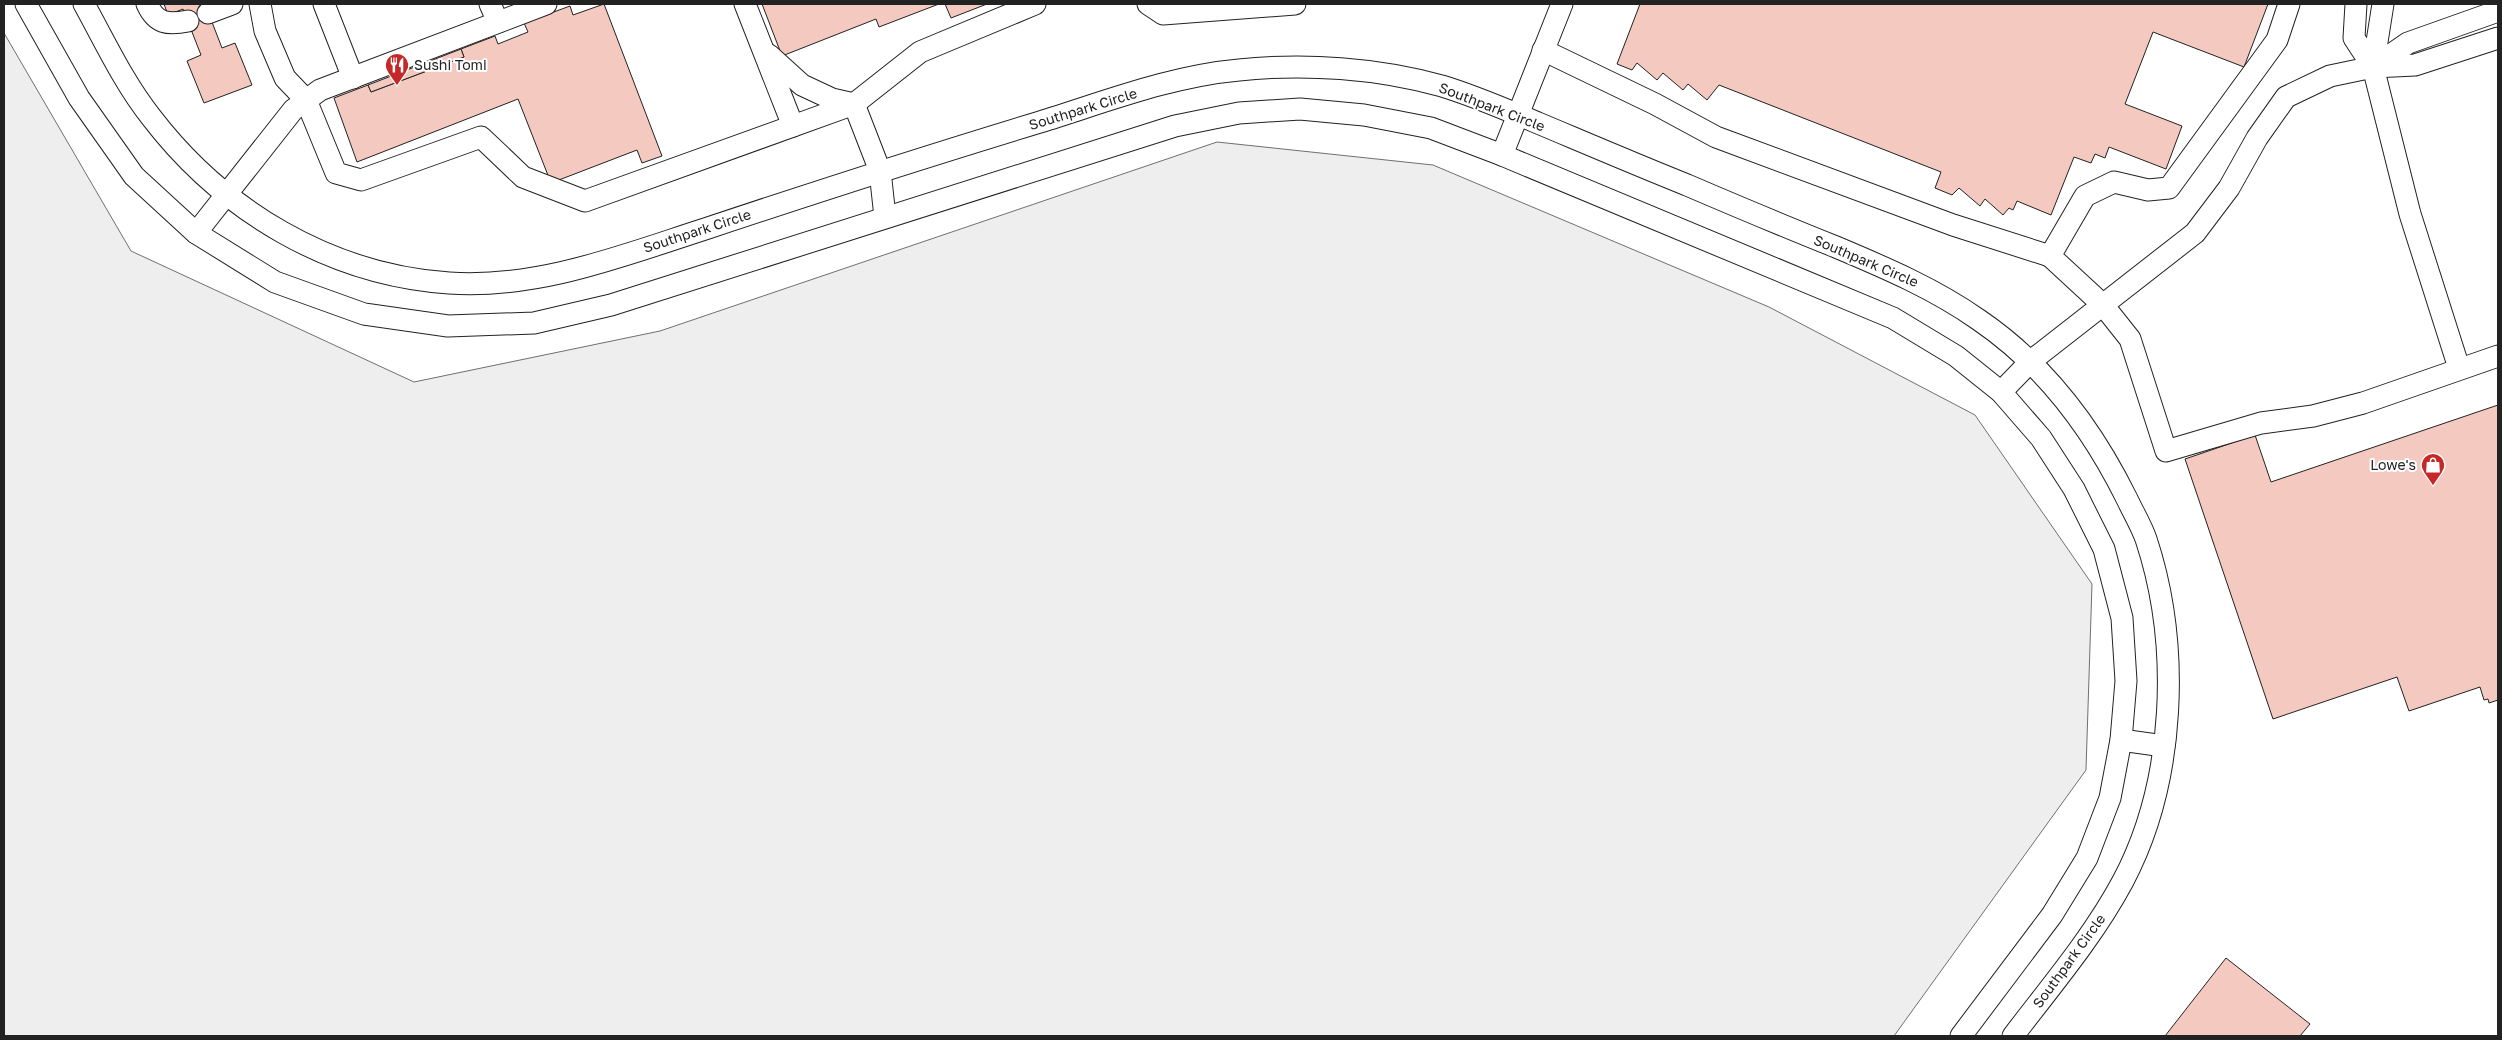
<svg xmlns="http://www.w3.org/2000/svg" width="2502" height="1040" font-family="'Golos Text',sans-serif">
<rect width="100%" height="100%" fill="#fff"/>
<polygon fill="#eee" stroke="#6f6f6f" points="4,33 131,251 414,382 660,331 1217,142 1433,165 1769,307 1975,415 2092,584 2086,770 1894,1036 4,1036"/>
<g fill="#f3c9c0" stroke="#222">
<polygon points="164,4 205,4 222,48 235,43 252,85 204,103 187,61 201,55 183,9 168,15"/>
<polygon points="604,4 662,156 642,163 637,150 551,183 518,99 357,162 334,98 368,85 371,92 464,57 461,49 495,36 498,44 528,32 524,23 570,6 573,15"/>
<polygon points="762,4 939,4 879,27 876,19 782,56"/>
<polygon points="945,4 987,4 951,18"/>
<polygon points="1640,4 2268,4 2244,67 2153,32 2125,104 2182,126 2166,169 2109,147 2105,158 2095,154 2091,163 2074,157 2051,215 2017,201 2013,210 2009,208 2003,215 1985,199 1980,206 1959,188 1952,195 1935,188 1941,172 1719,85 1707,100 1688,84 1683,90 1663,73 1657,80 1637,63 1632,70 1617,64"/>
<polygon points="461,49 464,57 371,92 368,85"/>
<polygon points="2498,405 2498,700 2489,703 2488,699 2484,700 2480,687 2409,711 2397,677 2273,719 2185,459 2255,435 2271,482"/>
<polygon points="2226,958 2310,1024 2300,1036 2165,1036"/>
</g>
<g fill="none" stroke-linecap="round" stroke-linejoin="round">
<g stroke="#222" stroke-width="23">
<g id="minor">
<polyline points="26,4 79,98 134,176 196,233 275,282 364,314 448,326 534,323 611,305 1175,126 1239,113 1300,109 1364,115 1431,128 1502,155 1893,318 1956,356 2001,392 2041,438 2074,489 2104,549 2122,618 2126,681 2121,740 2110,798 2087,858 2052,915 1961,1036"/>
<path d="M84 4C105 42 124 83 151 117 223 211 330 275 449 283 538 289 621 256 705 229 816 192 928 156 1040 122 1105 102 1171 76 1239 70 1305 63 1377 68 1442 86 1475 96 1507 110 1538 123 1588 144 1637 165 1687 185 1736 206 1786 227 1836 247 1886 268 1935 289 1979 320 2045 365 2092 428 2127 499 2133 512 2141 525 2146 539 2181 645 2176 781 2123 881 2093 937 2051 986 2013 1036"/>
<path d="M147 4C156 24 168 25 188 21"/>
<polyline points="260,4 265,31 285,78 306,100 336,173 361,180 481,137 523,177 585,201 854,104 920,52 1035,4"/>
<polyline points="324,4 353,78"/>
<polyline points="490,4 498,22"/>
<polyline points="745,4 793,126"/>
<polyline points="1148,4 1163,14 1295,4"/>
<polyline points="2289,4 2277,40 2169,188 2148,190 2114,182 2085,196 2050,256 2103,305 2130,339 2166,451 2261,423 2313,416 2363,403 2498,356"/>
<polyline points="2356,4 2354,38 2373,67 2410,214 2459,368"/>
<polyline points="208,13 232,4"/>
<polyline points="1543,50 1655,104 1716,137 1953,225 2050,256"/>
<polyline points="769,55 802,85 832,99 854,104"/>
<polyline points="2373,67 2408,43 2498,11"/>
<polyline points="2373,67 2383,4"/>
<polyline points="854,104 880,171 885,217"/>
<polyline points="1502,155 1562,4"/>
<polyline points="196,233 293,110 320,90 546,4"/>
<polyline points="2001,392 2031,361 2195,233 2229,188 2257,138 2286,97 2330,76 2373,67 2415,65 2498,38"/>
<polyline points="2121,740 2164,746"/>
</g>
</g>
<use href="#minor" stroke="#fff" stroke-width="21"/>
</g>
<defs>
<g id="restaurant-pin" transform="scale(1.25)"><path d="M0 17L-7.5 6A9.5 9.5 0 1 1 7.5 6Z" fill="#c62828" stroke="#fff"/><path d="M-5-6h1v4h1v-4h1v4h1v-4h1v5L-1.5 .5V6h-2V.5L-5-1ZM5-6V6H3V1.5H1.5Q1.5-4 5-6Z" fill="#fff"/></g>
<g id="shop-pin" transform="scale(1.25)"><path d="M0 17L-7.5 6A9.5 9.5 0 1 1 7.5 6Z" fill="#c62828" stroke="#fff"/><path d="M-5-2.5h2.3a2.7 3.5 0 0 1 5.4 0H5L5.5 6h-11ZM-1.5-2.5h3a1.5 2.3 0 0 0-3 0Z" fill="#fff"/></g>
</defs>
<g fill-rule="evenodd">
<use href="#restaurant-pin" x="397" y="65"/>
<use href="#shop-pin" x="2433" y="465"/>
</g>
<g text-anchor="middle" stroke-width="4" stroke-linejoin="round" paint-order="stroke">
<g font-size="14" fill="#222" stroke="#fff" text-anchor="start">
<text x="414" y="70">Sushi Tomi</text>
<text x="2416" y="470" text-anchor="end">Lowe's</text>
</g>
<g font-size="14" fill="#222" stroke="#fff">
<text transform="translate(1492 107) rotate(21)" y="5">Southpark Circle</text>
<text transform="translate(1083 109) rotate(-17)" y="5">Southpark Circle</text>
<text transform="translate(697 231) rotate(-18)" y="5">Southpark Circle</text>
<text transform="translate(1866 261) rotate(23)" y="5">Southpark Circle</text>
<text transform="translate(2069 961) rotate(-54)" y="5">Southpark Circle</text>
</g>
</g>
<rect width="2502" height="1040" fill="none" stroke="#222222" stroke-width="10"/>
</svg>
